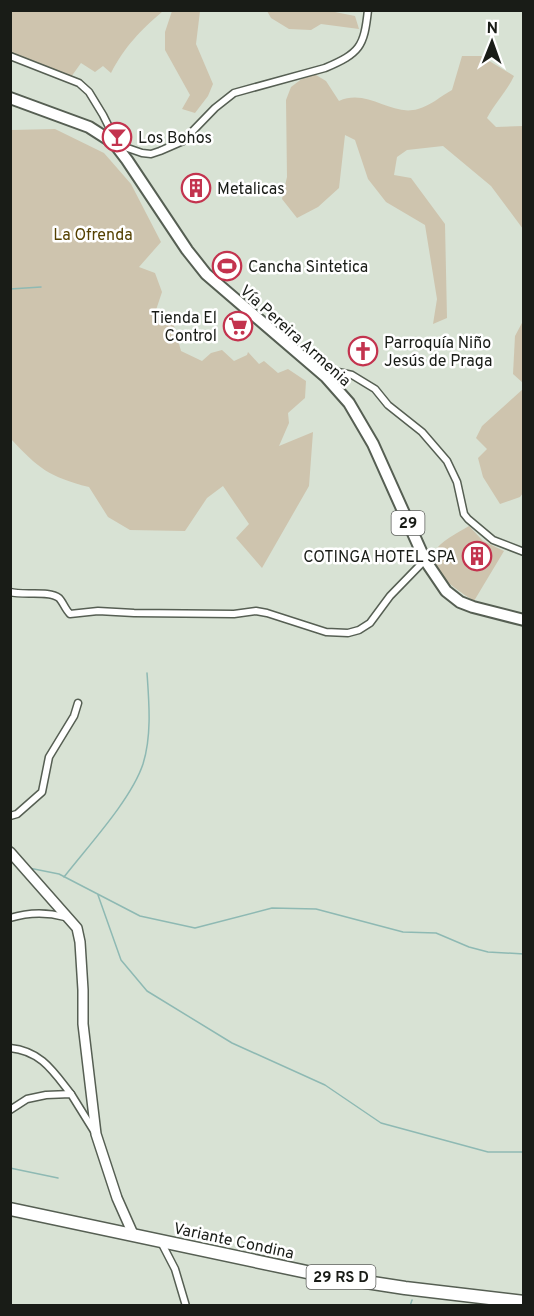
<svg xmlns="http://www.w3.org/2000/svg" width="534" height="1316" font-family="Overpass,sans-serif">
<rect width="100%" height="100%" fill="#d8e2d4"/>
<g fill="#cec4ae">
<path d="M10 11H163C140 31 125 46 111 73L103 66 95 72 81 63 71 77 11 53Z"/>
<polygon points="172,11 200,11 196,44 213,84 208,96 195,113 182,109 190,95 165,50 165,32"/>
<polygon points="267,11 330,11 355,16 359,29 321,24 311,30 289,29 271,18"/>
<path d="M462 56H481L514 76C507 91 495 103 487 118L496 127 523 126V229L491 186 443 146 407 150 397 157 394 175 411 178 445 224 447 318 433 324 437 299 425 225 386 202 368 179 355 140 345 135 339 188 318 207 297 218 282 199 287 177 286 100 291 87 311 72 326 81 339 101C368 88 391 117 418 109 430 106 441 96 452 90Z"/>
<path d="M55 129 104 153 131 184 161 242 139 267 155 273 162 292 156 310 171 315 181 351 202 361 211 353 222 350 234 361 247 355 248 352 259 364 264 361 278 373 288 369 306 381 305 398 288 413 289 423 279 446 313 432 309 486 262 568 236 538 249 524 223 486 207 498 185 531 130 530 108 517 89 487C49 477 38 468 11 439V130Z"/>
<polygon points="230,252 242,263 224,280 213,269"/>
<polygon points="523,321 523,383 513,374 515,336"/>
<polygon points="523,389 523,493 520,497 500,504 483,477 478,458 487,449 476,438 482,426"/>
<path d="M469 526 483 541 504 551 474 601C462 593 423 569 434 552 441 541 457 533 469 526Z"/>
</g>
<g fill="none" stroke-linecap="round" stroke-linejoin="round">
<g stroke="#8eb9b3" stroke-width="1.5">
<polyline points="10,289 41,287"/>
<polyline points="29,868 59,874 140,916 195,928 272,908 316,909 403,932 436,933 469,947 488,952 524,954"/>
<path d="M64 877C88 846 131 800 143 764 152 735 149 702 147 673"/>
<polyline points="98,895 121,960 147,991 232,1043 325,1085 381,1123 488,1152 524,1152"/>
<polyline points="10,1168 58,1178"/>
<polyline points="410,1306 412,1300"/>
</g>
<g stroke="#565f53" stroke-width="9">
<g id="street">
<polyline points="10,56 79,83 89,92 103,115 110,129 108,138"/>
<path d="M116 144 142 153 151 154 160 151 183 141 215 108 234 93 325 68C360 53 364 47 368 10"/>
<polyline points="324,375 338,372 352,375 375,389 388,405 422,432 447,461 457,482 464,514 468,519 493,540 524,552"/>
<path d="M10 592C24 596 49 590 59 598 63 602 65 609 70 614L98 611 134 613 234 614 256 611 267 613 326 632 348 633 359 630 370 623 390 596 425 560"/>
<polyline points="10,816 17,814 42,792 49,757 74,716 78,703"/>
<path d="M10 918C29 912 47 912 65 917"/>
<path d="M10 1048C41 1051 53 1071 71 1094"/>
<polyline points="10,1110 27,1099 46,1095 71,1094 94,1131"/>
<polyline points="161,1242 175,1269 186,1306"/>
</g>
</g>
<g stroke="#565f53" stroke-width="12">
<polyline id="secondary" points="10,852 77,928 80,942 83,990 83,1024 96,1134 117,1198 133,1234"/>
</g>
<g stroke="#565f53" stroke-width="14">
<polyline id="primary" points="10,98 89,127 114,143 127,160 187,250 206,274 326,377 349,403 373,444 425,560 446,591 460,602 473,607 524,620"/>
</g>
<g stroke="#565f53" stroke-width="15">
<polyline id="highway" points="10,1209 321,1275 405,1288 524,1302"/>
</g>
<use href="#street" stroke="#fff" stroke-width="6"/>
<use href="#secondary" stroke="#fff" stroke-width="9"/>
<use href="#primary" stroke="#fff" stroke-width="10"/>
<use href="#highway" stroke="#fff" stroke-width="12"/>
</g>
<defs>
<g id="bar-ring" transform="scale(1.5)"><circle r="9.5" fill="#fff" stroke="#c3334e" stroke-width="1.5"/><path d="M-6-5H6L.8 .8V4.5H3.5V6h-7V4.5H-.8V.8Z" fill="#c3334e"/></g>
<g id="building-ring" transform="scale(1.5)"><circle r="9.5" fill="#fff" stroke="#c3334e" stroke-width="1.5"/><path d="M-4-6H4V6H1V3H-1V6H-4ZM-2.5-4.3h1.7v1.8h-1.7ZM.8-4.3h1.7v1.8H.8ZM-2.5-1h1.7V.8h-1.7ZM.8-1h1.7V.8H.8Z" fill="#c3334e"/></g>
<g id="stadium-ring" transform="scale(1.5)"><circle r="9.5" fill="#fff" stroke="#c3334e" stroke-width="1.5"/><path d="M0-5a6.5 5 0 1 0 0 10a6.5 5 0 1 0 0-10ZM-3.5-1.8h7v3.6h-7Z" fill="#c3334e"/></g>
<g id="supermarket-ring" transform="scale(1.5)"><circle r="9.5" fill="#fff" stroke="#c3334e" stroke-width="1.5"/><path d="M-6-5.5h2.5l.6 2H6L4.5 2H-2.5L-4.4-4H-6ZM-1.5 3.2a1.3 1.3 0 1 0 .1 0ZM3 3.2a1.3 1.3 0 1 0 .1 0Z" fill="#c3334e"/></g>
<g id="church-ring" transform="scale(1.5)"><circle r="9.5" fill="#fff" stroke="#c3334e" stroke-width="1.5"/><path d="M-1.2-6h2.4v3.5h3.3v2.4h-3.3V6h-2.4V-.1h-3.3v-2.4h3.3Z" fill="#c3334e"/></g>
</defs>
<g fill-rule="evenodd">
<use href="#bar-ring" x="117" y="137"/>
<use href="#building-ring" x="196" y="188"/>
<use href="#stadium-ring" x="227" y="266"/>
<use href="#supermarket-ring" x="238" y="326"/>
<use href="#church-ring" x="363" y="351"/>
<use href="#building-ring" x="477" y="556"/>
</g>
<g text-anchor="middle" stroke-width="5" stroke-linejoin="round" paint-order="stroke">
<g fill="#fff" stroke="#5e605d" stroke-width="1.5">
<rect x="391.5" y="511" width="33" height="24" rx="4.5"/>
<rect x="306.5" y="1265" width="69" height="24" rx="4.5"/>
</g>
<g font-size="15" font-weight="bold" fill="#191c17">
<text x="408" y="528">29</text>
<text x="341" y="1282">29 RS D</text>
</g>
<g font-size="16" fill="#191c17" stroke="#fff" text-anchor="start">
<text x="138" y="143">Los Bohos</text>
<text x="217" y="194">Metalicas</text>
<text x="248" y="272">Cancha Sintetica</text>
<text x="217" y="323" text-anchor="end">Tienda El<tspan x="217" dy="18">Control</tspan></text>
<text x="384" y="348">Parroquía Niño<tspan x="384" dy="18">Jesús de Praga</tspan></text>
<text x="456" y="562" text-anchor="end">COTINGA HOTEL SPA</text>
</g>
<g font-size="16" fill="#544001" stroke="#fff">
<text x="93" y="240">La Ofrenda</text>
</g>
<g font-size="16" fill="#191c17" stroke="#fff">
<text transform="translate(296 335) rotate(42)" y="6">Vía Pereira Armenia</text>
<text transform="translate(234 1240) rotate(12)" y="6">Variante Condina</text>
</g>
</g>
<rect width="534" height="1316" fill="none" stroke="#191c17" stroke-width="24"/>
<g transform="translate(492 42) rotate(1)" stroke="#ffffff" stroke-width="4.5" paint-order="stroke">
<path d="M0-4.5L10 22L0 15L-10 22Z" fill="#191c17"/>
<text y="-9" font-size="16" font-weight="bold" text-anchor="middle" fill="#191c17">N</text>
</g>
</svg>
